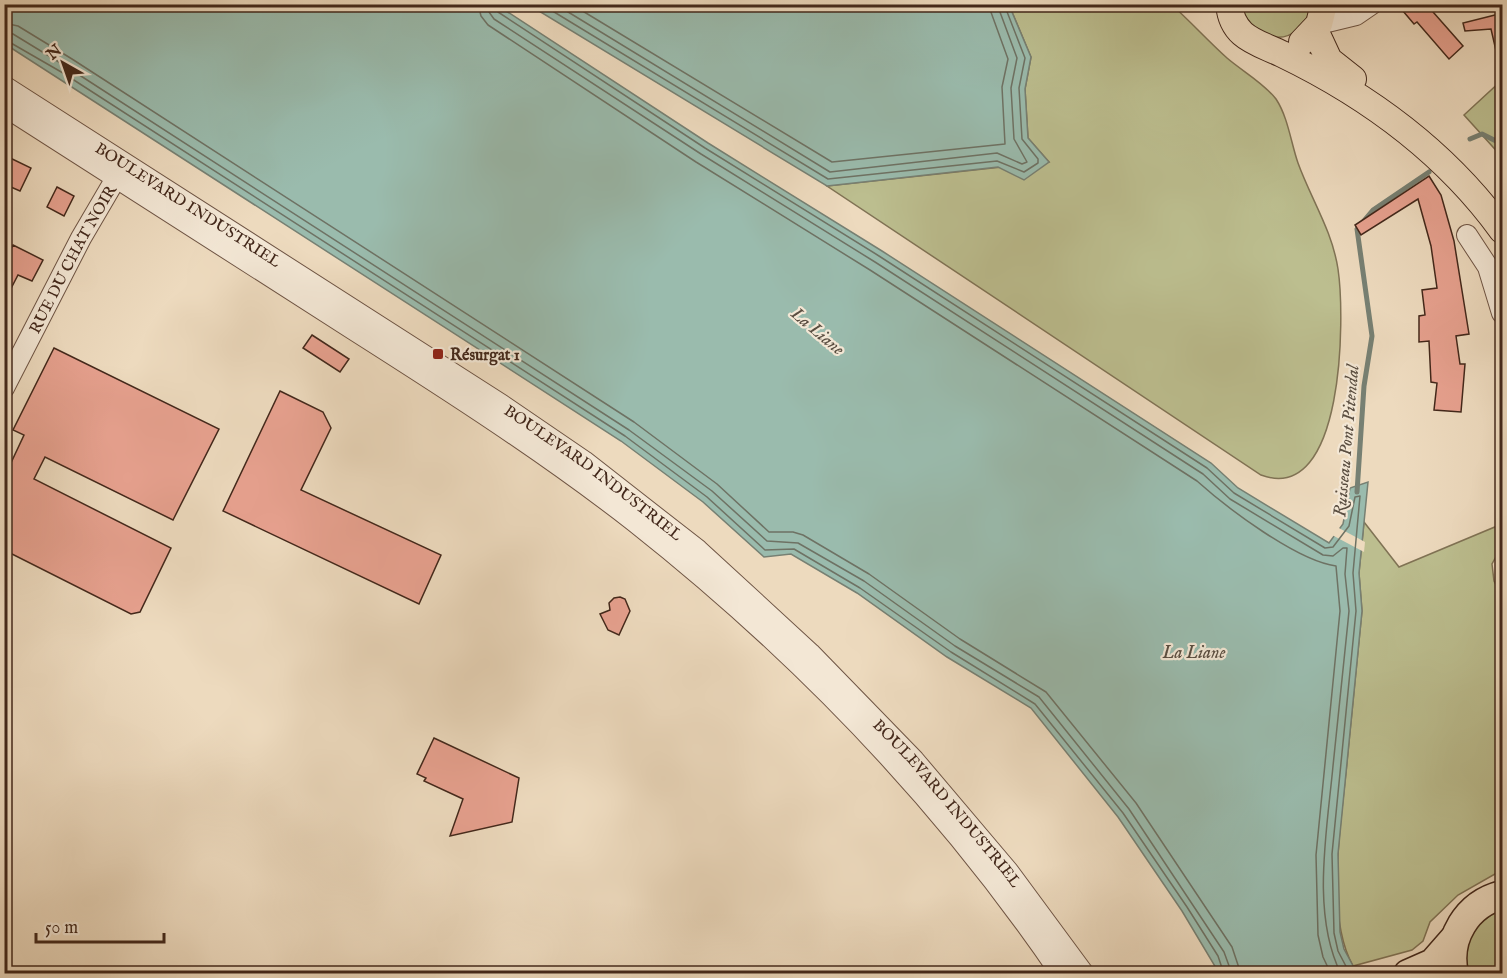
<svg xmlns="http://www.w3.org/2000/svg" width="1507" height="978" font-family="'IM FELL English',serif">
<rect width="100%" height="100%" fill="#eddabe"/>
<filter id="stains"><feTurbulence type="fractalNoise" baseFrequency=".00333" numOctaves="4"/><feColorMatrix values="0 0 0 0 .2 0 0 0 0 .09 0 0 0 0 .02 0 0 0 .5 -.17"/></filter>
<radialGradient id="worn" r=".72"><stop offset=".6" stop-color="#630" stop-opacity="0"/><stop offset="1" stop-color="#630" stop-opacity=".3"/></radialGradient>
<g fill="#bcbe8f" stroke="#807355" stroke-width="1.5">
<path d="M1009 5H1172C1191 22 1208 41 1227 58 1242 71 1264 83 1276 99 1288 117 1291 143 1298 163 1311 199 1332 230 1338 269 1345 316 1345 506 1261 475L827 186 1049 162 1028 138 1025 89 1031 57Z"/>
<path d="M1241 5H1312C1300 50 1254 46 1241 5Z"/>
<polygon points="1502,80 1502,157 1464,115"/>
<path d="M1364 522 1399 567 1502 524V546L1492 564 1494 581 1502 597V870L1458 895 1430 922 1423 941 1412 950 1353 966C1324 914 1342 820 1347 762 1352 712 1357 661 1362 611L1359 573Z"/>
<path d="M1502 908V973L1467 974C1460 940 1475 923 1502 908Z"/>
</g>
<g fill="#9abbad" stroke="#778073" stroke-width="1.5">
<polygon points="4,5 497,5 708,143 882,251 1211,463 1238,488 1329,543 1343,524 1350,488 1368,482 1359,573 1362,611 1338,854 1340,932 1344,949 1357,973 1219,973 1182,911 1118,817 1031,708 947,657 857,593 791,554 764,557 703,502 621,441 5,44"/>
<polygon points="529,5 1009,5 1031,57 1025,89 1028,138 1049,162 1024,180 998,167 827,186"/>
</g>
<polygon fill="#eddabe" points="1337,527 1365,542 1364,552 1332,535"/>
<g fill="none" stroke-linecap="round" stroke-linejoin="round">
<g stroke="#6e7264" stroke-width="1.5">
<path d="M478 4 481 16 488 25 696 162 870 270 1197 481C1227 508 1297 561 1336 566L1340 611 1316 855 1318 935 1323 957 1331 974"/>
<path d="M487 4 489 12 494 19 701 154 875 262 1203 474 1230 499 1323 555 1333 556 1343 548H1347L1345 574 1349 611C1344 663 1338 715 1333 766 1327 831 1311 914 1341 974"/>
<polyline points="495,4 498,12 705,148 879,256 1207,468 1234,493 1325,548 1333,547 1349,526 1355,497 1360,496 1353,573 1356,611 1332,854 1334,933 1338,951 1350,974"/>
<polyline points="541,4 828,179 997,161 1024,172 1038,163 1038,159 1022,139 1019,88 1025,58 1004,4"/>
<polyline points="555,4 830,172 997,153 1022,164 1027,162 1014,139 1011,88 1017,58 997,4"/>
<polyline points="571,4 832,162 1005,144 1002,87 1008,59 988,4"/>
<polyline points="4,23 18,26 72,59 634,422 717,484 769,532 793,532 803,535 869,574 960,639 1046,692 1136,803 1232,947 1241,974"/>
<polyline points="4,32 13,34 67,67 629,430 712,491 767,541 798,543 864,581 955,646 1039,697 1129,809 1224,952 1232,974"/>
<polyline points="4,39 63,73 625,436 707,497 765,550 794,549 860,588 951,652 1035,704 1123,813 1187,907 1218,956 1224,974"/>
</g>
<g stroke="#778073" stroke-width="5">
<polyline points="1470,139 1482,134 1502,144"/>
<polyline points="1357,492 1364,386 1372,336 1357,229 1373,210 1429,172"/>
</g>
</g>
<g fill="#e7a18f" stroke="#43281b" stroke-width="1.5">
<polygon points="1397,4 1426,4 1463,46 1449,59 1417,22 1414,24"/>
<polygon points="1503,13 1503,55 1497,55 1491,29 1465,31 1463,23"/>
<polygon points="4,155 31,168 20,191 4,184"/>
<polygon points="1429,176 1441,195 1454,241 1469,334 1456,336 1460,364 1465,364 1461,412 1434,410 1437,383 1431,382 1429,341 1419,342 1419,316 1425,315 1422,290 1437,288 1431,246 1418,199 1361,235 1355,225"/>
<polygon points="57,187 74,196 64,216 47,207"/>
<polygon points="13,245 43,260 32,281 18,275 4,302 4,263"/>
<polygon points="312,335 349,359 340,372 303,348"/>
<polygon points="54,348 219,429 173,520 45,457 34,479 171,548 140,612 131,614 4,550 4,465 9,467 24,435 13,430"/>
<polygon points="280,391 323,412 331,428 301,490 441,555 419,604 223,511"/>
<polygon points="620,597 625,599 630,611 619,635 608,630 600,614 610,610 609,603 614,598"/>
<polygon points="434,738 519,778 512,822 450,836 463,799 424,781 426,778 417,774"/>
</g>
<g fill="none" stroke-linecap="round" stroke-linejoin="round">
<g stroke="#6e5444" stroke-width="22">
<g id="minor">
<polyline points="1319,24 1356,15 1372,4"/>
<path id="s1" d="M4 86 502 405 584 461 698 550 810 653 914 760 1008 871 1084 974"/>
<path d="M4 106C121 181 238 255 354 330 450 391 545 452 635 522 797 650 944 802 1061 974"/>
<polyline points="1467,235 1488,267 1502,313"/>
<path id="s2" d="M4 388 81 238 122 168"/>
</g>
</g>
<g stroke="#43281b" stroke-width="28">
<g id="major">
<path d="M1229 4C1232 38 1257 42 1282 54 1367 95 1446 153 1502 230"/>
<polyline points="1315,30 1329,60 1353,79"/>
<polyline points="1302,42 1319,24 1324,4"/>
</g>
</g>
<g stroke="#43281b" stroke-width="31">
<g id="highway">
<polyline points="1408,974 1433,963 1454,939"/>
<path d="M1454 974C1446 938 1467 904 1502 895"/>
</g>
</g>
<use href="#minor" stroke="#f3e7d5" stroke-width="20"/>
<use href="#major" stroke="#eddabe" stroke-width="26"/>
<use href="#highway" stroke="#eddabe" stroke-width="28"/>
</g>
<rect fill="#8f2418" stroke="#f3e7d5" stroke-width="2" x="432" y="348" width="12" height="12" rx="3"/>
<g text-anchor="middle" stroke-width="4.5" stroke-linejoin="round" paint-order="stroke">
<g font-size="16" fill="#43281b" stroke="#f3e7d5">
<text dy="6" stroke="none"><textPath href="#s1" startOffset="219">BOULEVARD INDUSTRIEL</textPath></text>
<text dy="6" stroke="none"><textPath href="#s2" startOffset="146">RUE DU CHAT NOIR</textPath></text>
<text dy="6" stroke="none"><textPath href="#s1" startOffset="705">BOULEVARD INDUSTRIEL</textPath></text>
<text dy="6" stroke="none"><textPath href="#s1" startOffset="1191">BOULEVARD INDUSTRIEL</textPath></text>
</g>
<g font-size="16" font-weight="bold" fill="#43281b" stroke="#f3e7d5" text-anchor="start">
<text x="450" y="360">Résurgat 1</text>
</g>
<g font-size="18" font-style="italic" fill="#594d40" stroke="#f3e7d5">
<text transform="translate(818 331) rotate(40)" y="6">La Liane</text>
<text transform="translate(1346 441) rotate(-85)" y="6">Ruisseau Pont Pitendal</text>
<text x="1194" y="658">La Liane</text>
</g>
</g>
<rect width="1507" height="978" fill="none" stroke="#eddabe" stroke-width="24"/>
<rect x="6" y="6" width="1495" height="966" fill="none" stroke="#43281b" stroke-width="3"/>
<rect x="12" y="12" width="1483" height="954" fill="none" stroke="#43281b" stroke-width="1.5"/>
<g transform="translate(63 63) rotate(320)" stroke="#f3e7d5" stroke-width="4.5" paint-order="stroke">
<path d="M0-4.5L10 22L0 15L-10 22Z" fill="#43281b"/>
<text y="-9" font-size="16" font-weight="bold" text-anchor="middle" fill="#43281b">N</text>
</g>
<path d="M36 933v9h128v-9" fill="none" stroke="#43281b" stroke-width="3"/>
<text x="45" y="933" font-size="18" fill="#43281b" stroke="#f3e7d5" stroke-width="4.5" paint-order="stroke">50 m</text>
<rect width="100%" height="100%" filter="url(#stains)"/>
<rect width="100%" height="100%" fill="url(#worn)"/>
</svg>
